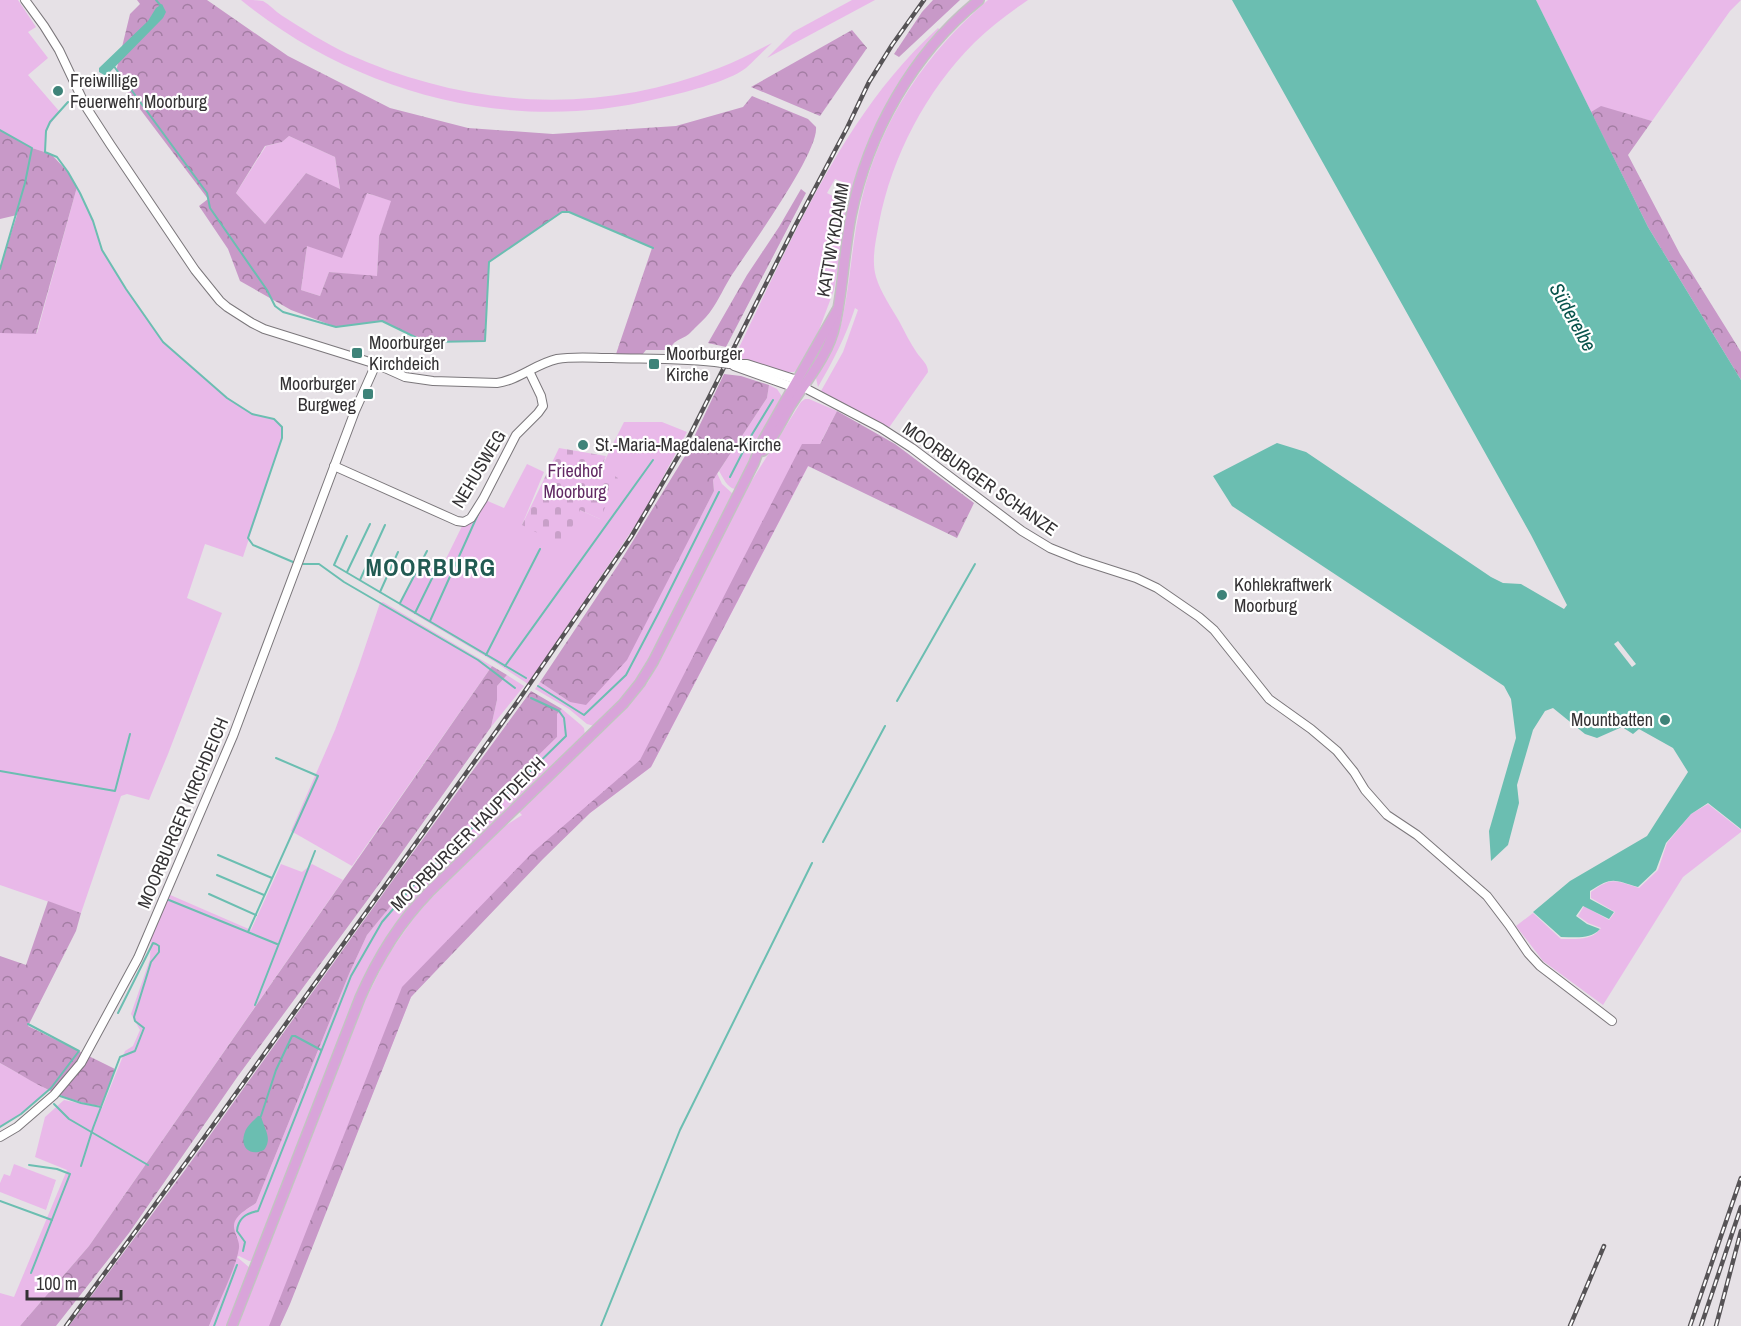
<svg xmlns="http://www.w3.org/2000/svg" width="1741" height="1326" font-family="'Archivo Narrow',sans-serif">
<defs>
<pattern id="forest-crowns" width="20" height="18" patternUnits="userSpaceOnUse" patternTransform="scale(1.5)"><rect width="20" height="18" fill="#c899c8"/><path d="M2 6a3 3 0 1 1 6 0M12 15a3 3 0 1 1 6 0" fill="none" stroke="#a37da3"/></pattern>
<pattern id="cemetery-stones" width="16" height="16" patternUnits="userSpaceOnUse" patternTransform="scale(1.5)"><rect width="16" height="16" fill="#e9b9e9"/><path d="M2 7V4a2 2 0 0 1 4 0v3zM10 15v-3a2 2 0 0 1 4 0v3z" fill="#c8a0c8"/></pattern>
</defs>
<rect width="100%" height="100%" fill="#e6e1e6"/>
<g fill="#e9b9e9">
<polygon points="0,0 18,0 36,27 28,32 48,58 28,75 59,111 46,131 45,152 32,148 0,130"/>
<path d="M241 0C248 0 258 0 263 1 270 5 275 11 281 15 303 29 325 43 348 54 469 108 595 116 719 68 738 61 755 51 772 43 763 51 755 60 746 68 728 82 679 94 656 99 511 135 355 93 241 0Z"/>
<polygon points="852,0 875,0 767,58 793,32"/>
<path d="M988 0H1028C1009 13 990 27 974 43 926 91 892 156 879 223 876 240 871 259 876 277 881 293 891 307 899 321 905 332 910 343 917 353 922 360 928 364 928 372L888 429 821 391 843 352 858 310 855 308C846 336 833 361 818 387L816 378C825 359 838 341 842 320 851 280 852 238 862 198 881 119 927 52 988 0Z"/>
<polygon points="1536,0 1741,0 1730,11 1652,121 1601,107 1591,112"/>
<path d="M938 28 941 31 909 70 850 195 848 197 844 196 842 182 835 179 827 193 846 203 849 210 834 290 819 330 799 368 794 372H785L734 358C753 318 772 278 792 238 832 160 872 88 938 28Z"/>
<polygon points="289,136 335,157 340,190 306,173 265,224 236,193 266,146 282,142"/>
<polygon points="77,187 93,221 102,250 126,289 163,342 228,398 252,414 274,419 282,427 282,438 243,557 205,544 187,598 222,613 168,754 149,800 127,794 121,796 81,913 0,885 0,333 37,333"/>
<polygon points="367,193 392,201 379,237 377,277 329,272 320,296 301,290 307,246"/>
<path d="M769 385 777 389 783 398 735 489C727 488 723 477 719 471L767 398Z"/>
<polygon points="805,399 809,399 837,411 651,767 590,813 471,927 411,997 280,1326 238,1326 364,1003 386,958 413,919 428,901 505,826 522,815 519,812 622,713 648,682 662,656 744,493 801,402"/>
<polygon points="624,422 662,422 687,432 645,511 528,684 495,662 399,605 421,562 440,571 464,522 483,499 504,508 527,464 544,472 522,525 580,510 600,519 601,468"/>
<polygon points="717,473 722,484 733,494 645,669 628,694 594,726 587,724 569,709 535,689 540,682 570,702 626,660 714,491 713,480"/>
<polygon points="383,602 492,666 352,866 291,831 335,730 358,668 380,603"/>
<polygon points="507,675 524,686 491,727 497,700 497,686"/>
<polygon points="562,709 581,725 584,728 585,735 408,908 396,924 375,958 265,1226 253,1261 249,1261 239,1256 237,1257 250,1268 228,1326 209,1326 235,1263 237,1238 233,1228 235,1220 240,1214 256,1203 349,974 367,935 416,874 557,737 557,714"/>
<path d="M1708 804 1741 830V832L1683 877 1603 1005 1543 961 1516 926 1533 913 1561 939C1575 939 1592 941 1601 928L1588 923 1578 916 1584 906 1609 920 1615 912 1591 898V892C1613 876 1615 881 1639 888L1658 870 1667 843 1691 814Z"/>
<polygon points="281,864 302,872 312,864 343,880 89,1246 20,1326 0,1326 0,1293 14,1297 67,1170 35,1157 45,1117 64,1100 102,1108 125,1051 133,1046 140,1030 131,1014 150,959 151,933 168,894 251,930"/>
<polygon points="0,1063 48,1090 21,1114 0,1127"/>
<polygon points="14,1164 56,1180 46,1210 0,1192 0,1183 4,1174 10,1176"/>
</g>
<g fill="url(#forest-crowns)" fill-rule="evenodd">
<path d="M137 0H207L288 56 390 108 468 128 553 134 676 126 743 107 752 96 808 119 816 127C819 153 747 251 730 278 722 291 716 306 706 317 701 322 695 328 690 333 683 340 673 339 670 350H646L642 355 616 354 652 248 569 212H562L489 262 485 341 430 342 419 339 382 321 336 327 291 310 240 281 228 249 199 206 208 199 115 76 130 14 140 4ZM289 136 335 157 340 189 306 173 265 224 236 193 265 146 282 142ZM367 193 391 201 379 237 377 276 329 272 320 296 301 290 307 246 342 258Z"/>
<polygon points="933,0 960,0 899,57 894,54 922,12"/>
<polygon points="852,30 867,48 820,116 751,87"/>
<polygon points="1601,106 1652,121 1628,155 1680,254 1741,352 1741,380 1648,227 1591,112"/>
<polygon points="0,130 32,148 51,154 68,172 77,187 36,334 0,333 0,268 17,215 0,219"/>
<polygon points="801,189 806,193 726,347 708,343 747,275 779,227"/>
<polygon points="724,374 741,376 769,385 767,398 713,480 714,491 627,660 586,705 570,702 540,682 620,562 685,456"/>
<polygon points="837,411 895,444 974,503 957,538 808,466 651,767 590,813 543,859 411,997 290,1304 280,1326 269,1326 402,987 532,853 640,760 802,444 820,444"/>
<polygon points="492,666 507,675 497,686 497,700 491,727 380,883 238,1076 129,1233 56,1326 20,1326 89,1246"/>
<path d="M531 691 562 709 557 714V737L416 875 367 935 349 974 256 1203C249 1208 239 1213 235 1221 231 1231 240 1238 239 1248 236 1269 217 1305 209 1326H69L185 1170 398 873Z"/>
<path d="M48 901 81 913 76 931 28 1026 115 1069 101 1106C61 1101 34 1082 0 1063V956L26 965Z"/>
</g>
<polygon fill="url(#cemetery-stones)" points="559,448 606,456 601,468 618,478 600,519 580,510 563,546 522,525"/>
<g fill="#6bbeb1">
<path d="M1232 0H1536L1648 227 1741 380V829L1708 803 1691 814 1666 843 1656 870 1638 887C1613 880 1613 876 1590 891V899L1614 912 1609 919 1583 906 1576 916 1587 924 1600 929C1590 940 1575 937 1561 937L1533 912 1570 881 1647 836 1688 772 1673 748 1639 729 1633 734 1622 727 1597 738 1585 734 1553 708 1545 711 1533 730 1517 785 1519 803 1508 845 1491 861 1489 831 1516 738 1511 699 1504 686 1232 506 1213 476 1277 443 1306 452 1491 577 1503 583 1521 584 1564 609 1567 605 1531 535Z"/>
<polygon points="162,4 166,12 163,18 106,76 99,72 99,68 148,21 156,8"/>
<path d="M258 1116H261C264 1129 273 1138 264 1150 250 1157 239 1147 245 1132 247 1126 253 1121 258 1116Z"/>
</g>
<polygon fill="#e6e1e6" points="1618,641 1636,664 1632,667 1614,644"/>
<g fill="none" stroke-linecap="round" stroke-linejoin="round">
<g stroke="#6bbeb1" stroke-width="2">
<polyline points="156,0 162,7"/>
<polyline points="113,65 207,193 210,208 267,290 275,306 283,312 336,327 382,321 419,339 430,342 485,341 489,262 562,212 569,212 653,248"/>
<polyline points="68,102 50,122 46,131 45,152 57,157 68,172 80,193 93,221 102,250 126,289 163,342 227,398 252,414 274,419 282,427 282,438 248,538 253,545 293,562"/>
<polyline points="0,130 32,148 25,183 0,269"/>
<polyline points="730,477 751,436 773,400"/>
<polyline points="347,536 334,565 526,678"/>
<polyline points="303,564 319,564 344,582 478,660 515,688"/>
<polyline points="347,572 370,524"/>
<polyline points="360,580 385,525"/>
<polyline points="380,592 398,552"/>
<polyline points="400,603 427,551"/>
<polyline points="415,613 441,560"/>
<polyline points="430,621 479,512"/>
<polyline points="486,655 540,549"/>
<polyline points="505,666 653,460"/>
<polyline points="538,686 584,715 626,675 659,612 719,492"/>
<polyline points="897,701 975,564"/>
<polyline points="0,771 115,791 130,734"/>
<polyline points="823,842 885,726"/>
<polyline points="218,855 272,878"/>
<polyline points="217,875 264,895"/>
<polyline points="209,894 256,915"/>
<polyline points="169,900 277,944"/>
<polyline points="248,932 318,776 276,758"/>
<polyline points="255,1005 315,851"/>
<polyline points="60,1096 81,1103 101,1107"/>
<polyline points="54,1104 69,1119 148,1165"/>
<polyline points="261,1116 276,1070 292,1036 295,1036 321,1050"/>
<polyline points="0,1127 21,1114 51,1088 79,1051 28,1024"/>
<polyline points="29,1165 57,1169 70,1174 31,1273"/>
<polyline points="81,1166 93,1128 120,1057 135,1051 144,1028 135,1021 134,1017 151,962 159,952 159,946 156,944 153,943 118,1013"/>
<polyline points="0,1201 52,1220"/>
<path d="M243 1251 245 1242 237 1231C238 1218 246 1213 258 1211L351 976 382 922 413 886 566 736 564 718 559 711 531 698"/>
<polyline points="214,1326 237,1265"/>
<polyline points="601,1326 680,1130 812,863"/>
</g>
<g stroke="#7b777b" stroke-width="10">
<g id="minor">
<path d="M25 0 44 26 59 50 86 107 110 144 195 270 220 301 227 307 252 323 264 329 376 364 405 377 433 381 497 383C519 380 535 364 557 359 574 356 594 358 612 358 648 359 686 358 722 363"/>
<polyline points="729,364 747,364 797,380"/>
<polyline points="734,366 793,387"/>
<polyline points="803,387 881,428 912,448 1022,531 1050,548 1080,560 1136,578 1157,588 1199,617 1214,630 1269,699 1311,729 1337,751 1354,772 1365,790 1387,815 1417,835 1487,896 1509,925 1528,953 1540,966 1612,1021"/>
<polyline points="334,466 457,521 464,522 471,518 483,499 516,435 538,413 543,406 541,396 529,371"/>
<polyline points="0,1137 17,1127 54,1095 81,1063 138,958 233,736 355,411 376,364"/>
</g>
</g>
<g stroke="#c2c2c2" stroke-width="12">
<g id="major">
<path d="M763 451C774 437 782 420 791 405 807 380 829 354 835 325 843 289 844 252 851 216 868 133 913 53 979 0"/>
<path d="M232 1326 360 998C377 959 399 923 429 892L623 704 640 683 653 662 754 463 761 444 837 310"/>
</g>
</g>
<use href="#minor" stroke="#fff" stroke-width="8"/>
<use href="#major" stroke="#d9a4da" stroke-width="9"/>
<g stroke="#565356" stroke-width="4.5">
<g id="rail">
<polyline points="66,1326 201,1142 518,701 631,537 686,443 795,226 847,128 869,82 892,45 924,0"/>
<polyline points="1570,1326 1604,1246"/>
<polyline points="1690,1326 1741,1178"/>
<polyline points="1701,1326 1741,1207"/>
<polyline points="1716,1326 1741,1231"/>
</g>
</g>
<use href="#rail" stroke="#fff" stroke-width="2" stroke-dasharray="7" stroke-linecap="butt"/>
<g stroke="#7b777b" stroke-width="10" stroke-linecap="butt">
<polyline id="minor-bridge" points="722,363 729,364"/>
</g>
<use href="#minor-bridge" stroke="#fff" stroke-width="8"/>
</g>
<g fill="#3e8379" stroke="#fff" stroke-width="2">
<circle cx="58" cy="91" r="6"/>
<rect x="351" y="347" width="12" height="12" rx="3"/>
<rect x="648" y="358" width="12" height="12" rx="3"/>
<rect x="362" y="388" width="12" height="12" rx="3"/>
<circle cx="583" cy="445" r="6"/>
<circle cx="1222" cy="595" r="6"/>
<circle cx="1665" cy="720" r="6"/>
</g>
<g text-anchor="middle" stroke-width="4.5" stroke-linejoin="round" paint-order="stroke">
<g font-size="18" fill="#343234" stroke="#fff" text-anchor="start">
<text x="70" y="87">Freiwillige<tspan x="70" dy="21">Feuerwehr Moorburg</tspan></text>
<text x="369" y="349">Moorburger<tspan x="369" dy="21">Kirchdeich</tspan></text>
<text x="666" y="360">Moorburger<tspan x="666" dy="21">Kirche</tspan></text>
<text x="356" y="390" text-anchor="end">Moorburger<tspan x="356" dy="21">Burgweg</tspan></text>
<text x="595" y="451">St.-Maria-Magdalena-Kirche</text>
<text x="1234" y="591">Kohlekraftwerk<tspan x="1234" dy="21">Moorburg</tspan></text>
<text x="1653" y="726" text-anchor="end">Mountbatten</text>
</g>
<g font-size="18" fill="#343234" stroke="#fff">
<text transform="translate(833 240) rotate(-80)" y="6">KATTWYKDAMM</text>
<text transform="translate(479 469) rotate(-59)" y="6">NEHUSWEG</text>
<text transform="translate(980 479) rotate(35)" y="6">MOORBURGER SCHANZE</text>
<text transform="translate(183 813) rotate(-67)" y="6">MOORBURGER KIRCHDEICH</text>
<text transform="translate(468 834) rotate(-45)" y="6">MOORBURGER HAUPTDEICH</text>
</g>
<g font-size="18" fill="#612963" stroke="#fff">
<text x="575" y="477">Friedhof<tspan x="575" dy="21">Moorburg</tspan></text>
</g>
<g font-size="20" font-style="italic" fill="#09544c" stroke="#fff">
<text transform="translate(1573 317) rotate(61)" y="7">Süderelbe</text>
</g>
<g font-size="24" font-weight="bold" letter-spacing="1.5" fill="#215a52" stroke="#fff">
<text x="431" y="576">MOORBURG</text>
</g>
</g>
<path d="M27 1290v9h94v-9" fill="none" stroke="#343234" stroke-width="3"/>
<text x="36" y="1290" font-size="18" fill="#343234" stroke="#ffffff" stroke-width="4.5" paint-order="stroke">100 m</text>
</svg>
